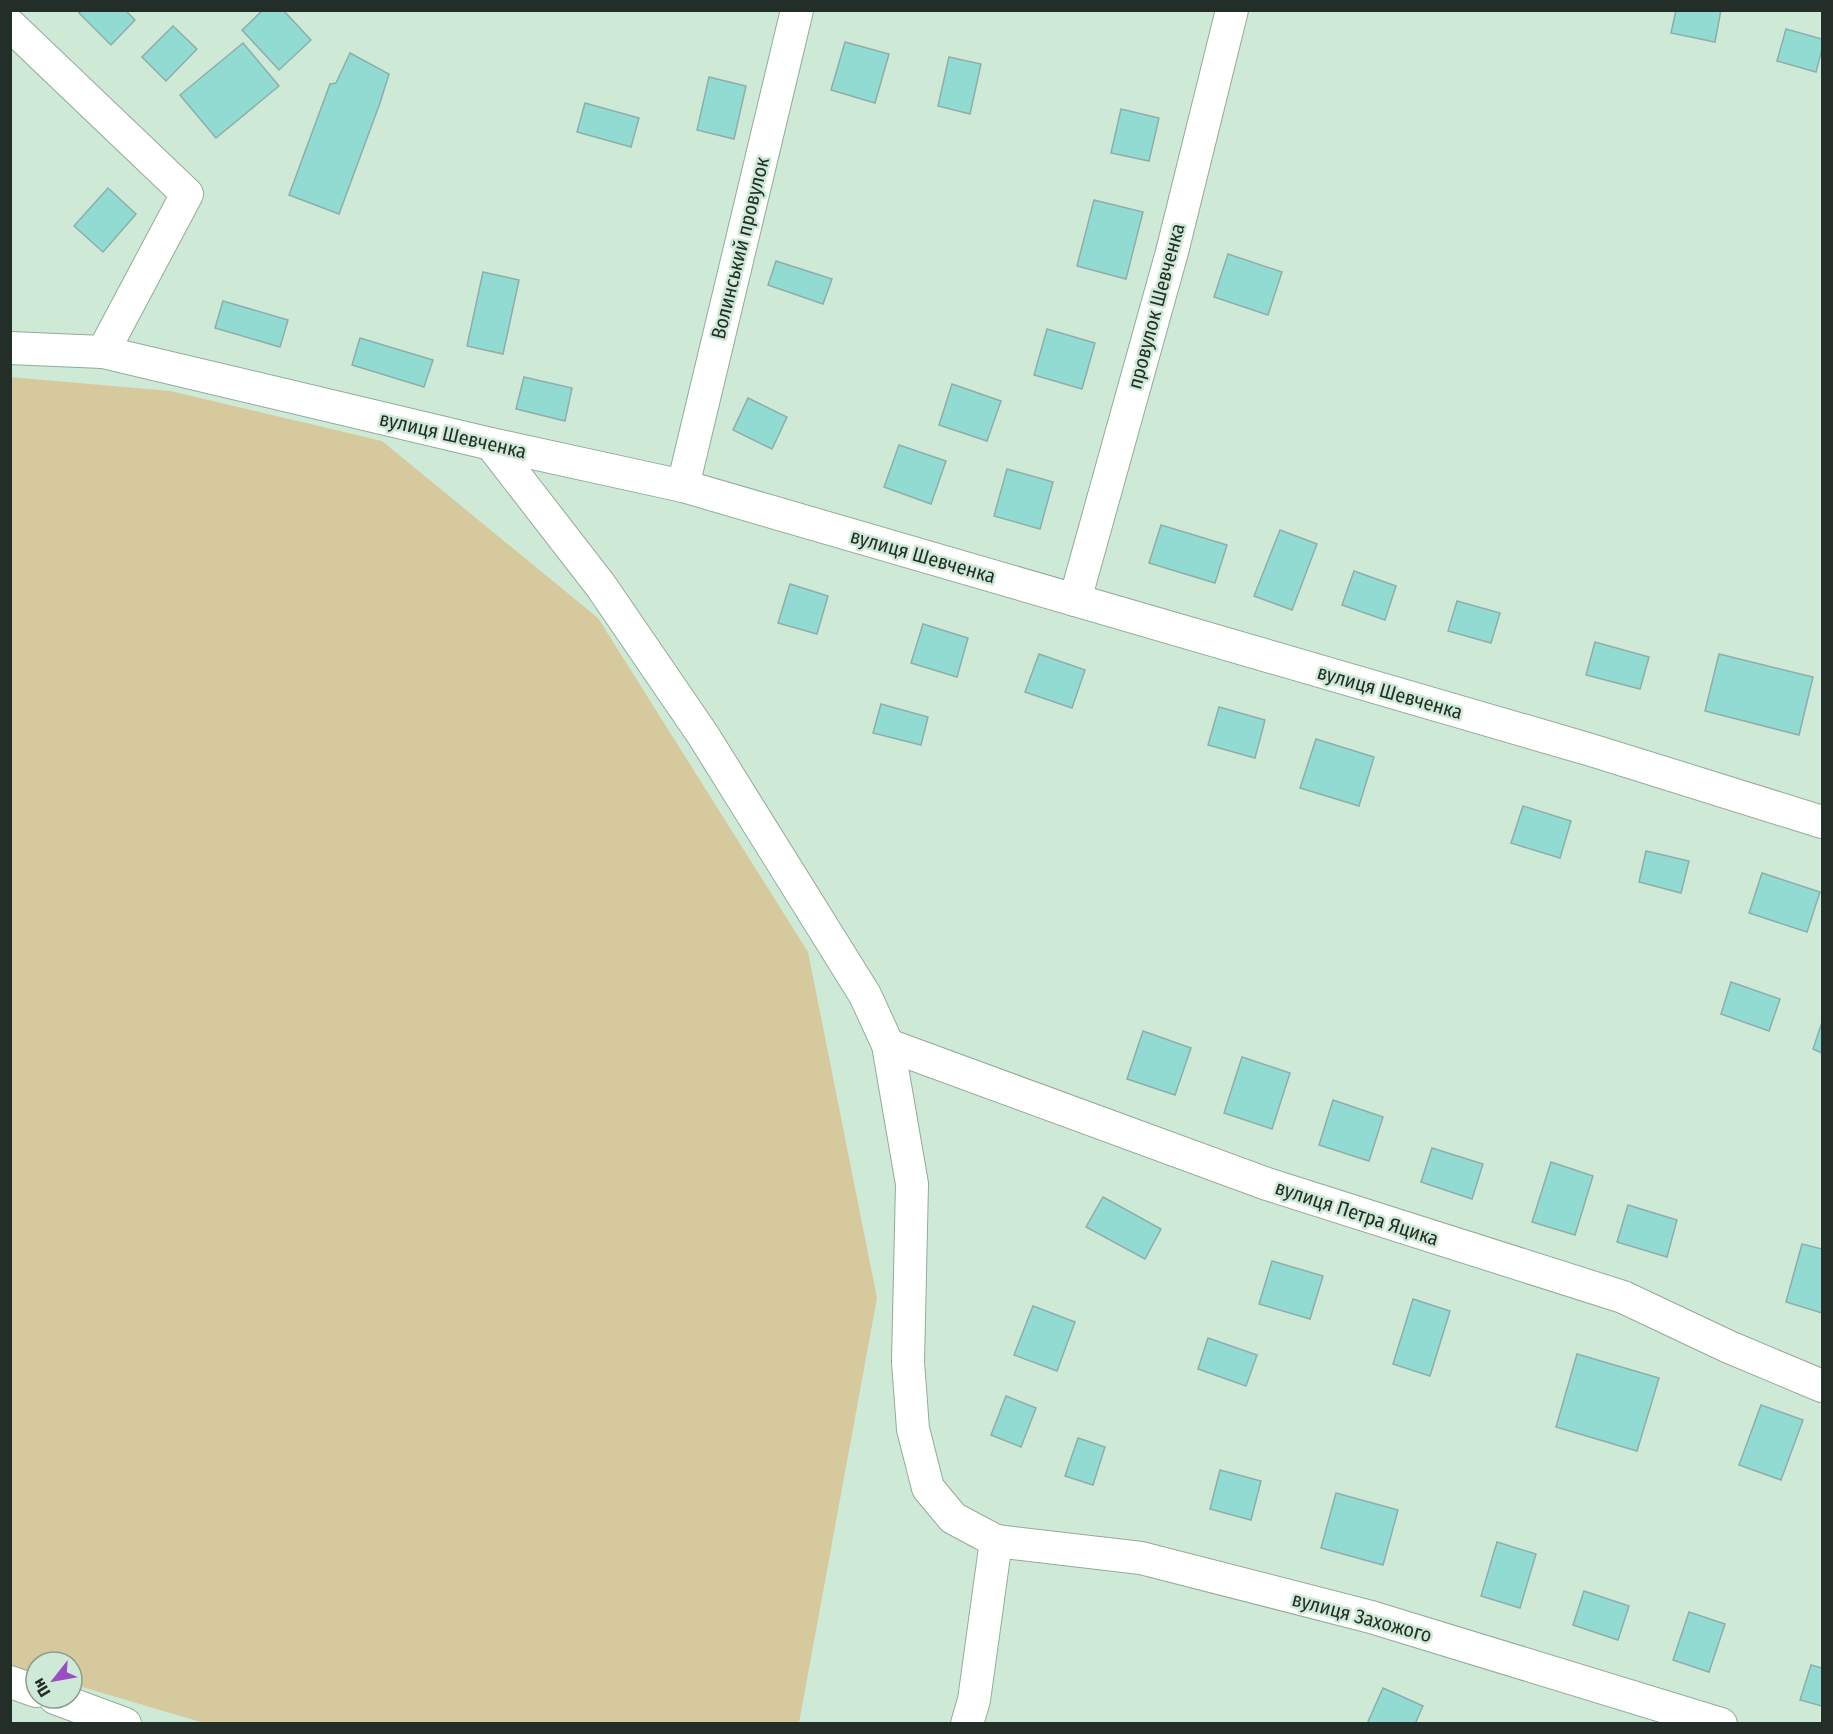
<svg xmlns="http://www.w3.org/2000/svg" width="1833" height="1734" font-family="'Fira Sans Condensed',sans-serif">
<rect width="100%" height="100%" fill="#cfe9d7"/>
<polygon fill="#d6c99e" points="10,377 170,391 382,441 598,618 808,952 877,1298 799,1723 204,1723 72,1684 72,1662 36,1662 36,1673 11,1666"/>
<g fill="#92dbd3" stroke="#8daeaa" stroke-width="1.5">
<polygon points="82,10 125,10 135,20 111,45 79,13"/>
<polygon points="263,10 283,10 311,40 279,70 242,30"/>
<polygon points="1676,10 1721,10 1715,42 1671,33"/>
<polygon points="173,26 197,49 166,81 142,57"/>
<polygon points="1786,29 1822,39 1822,49 1816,72 1777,61"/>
<polygon points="845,42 889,54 875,103 831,90"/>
<polygon points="243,43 279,86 216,138 180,95"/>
<polygon points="350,53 389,74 380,103 339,214 289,195 330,84 336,83"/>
<polygon points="949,57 981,64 970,114 938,106"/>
<polygon points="709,77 746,86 734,139 697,130"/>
<polygon points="585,103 639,118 631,147 577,132"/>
<polygon points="1121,109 1159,118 1149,161 1111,153"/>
<polygon points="108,188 136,214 103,252 74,226"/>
<polygon points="1094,200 1143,212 1126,279 1077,266"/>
<polygon points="1228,254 1282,272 1268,315 1214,297"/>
<polygon points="776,261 832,279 823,304 768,285"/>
<polygon points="483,272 519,280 503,354 467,346"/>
<polygon points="223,301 288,320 280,347 215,328"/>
<polygon points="1047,329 1095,343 1082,389 1034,375"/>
<polygon points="360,338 433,360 424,387 352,365"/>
<polygon points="524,377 572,388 565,421 516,409"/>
<polygon points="952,384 1001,401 987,441 939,425"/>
<polygon points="748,398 787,417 772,449 733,430"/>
<polygon points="899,445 946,461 931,504 884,487"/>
<polygon points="1007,469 1053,482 1040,529 994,516"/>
<polygon points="1161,525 1227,545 1215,583 1149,563"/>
<polygon points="1280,530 1317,544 1292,610 1254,596"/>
<polygon points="1354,571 1396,586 1385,620 1342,605"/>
<polygon points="790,584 828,596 817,634 778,623"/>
<polygon points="1457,601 1500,613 1491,643 1448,631"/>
<polygon points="923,624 968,638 957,677 911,663"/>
<polygon points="1595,642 1649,657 1640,689 1586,675"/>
<polygon points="1039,654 1085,670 1072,708 1025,692"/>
<polygon points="1719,654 1813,677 1799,735 1705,711"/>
<polygon points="881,704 928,717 921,745 873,733"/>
<polygon points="1219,707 1265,720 1255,758 1208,745"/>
<polygon points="1316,739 1374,757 1359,806 1300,788"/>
<polygon points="1523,806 1571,821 1560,858 1511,843"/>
<polygon points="1646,851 1689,861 1681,893 1639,882"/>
<polygon points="1762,873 1820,892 1807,932 1749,913"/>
<polygon points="1731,982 1780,999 1769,1031 1721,1014"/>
<polygon points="1822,1022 1822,1053 1813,1049"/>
<polygon points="1143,1031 1191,1048 1175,1095 1127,1079"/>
<polygon points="1242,1057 1290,1073 1272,1129 1224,1113"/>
<polygon points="1333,1100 1383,1117 1369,1161 1319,1145"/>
<polygon points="1432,1148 1483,1164 1472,1199 1421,1182"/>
<polygon points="1551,1162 1593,1176 1575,1235 1532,1222"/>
<polygon points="1103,1197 1161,1229 1145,1259 1086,1227"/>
<polygon points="1628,1205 1677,1220 1667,1257 1617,1242"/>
<polygon points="1802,1244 1822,1249 1822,1313 1786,1302"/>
<polygon points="1272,1261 1323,1276 1310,1319 1259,1304"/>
<polygon points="1413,1299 1450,1311 1430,1376 1393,1364"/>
<polygon points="1033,1306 1075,1322 1057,1371 1014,1355"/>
<polygon points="1208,1338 1257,1355 1246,1386 1198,1369"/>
<polygon points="1577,1354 1659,1378 1637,1451 1556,1427"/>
<polygon points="1006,1396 1036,1408 1021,1447 991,1435"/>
<polygon points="1761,1405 1803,1420 1781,1480 1739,1465"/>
<polygon points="1078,1438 1105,1447 1093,1485 1065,1476"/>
<polygon points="1220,1470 1261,1481 1251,1520 1210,1509"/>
<polygon points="1336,1493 1398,1510 1383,1565 1321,1548"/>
<polygon points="1497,1542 1536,1554 1520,1608 1481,1596"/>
<polygon points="1584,1591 1629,1606 1618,1640 1573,1625"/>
<polygon points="1689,1612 1725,1624 1709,1672 1673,1660"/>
<polygon points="1811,1665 1822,1668 1822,1706 1800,1700"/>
<polygon points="1383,1688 1423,1706 1415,1724 1367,1724"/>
</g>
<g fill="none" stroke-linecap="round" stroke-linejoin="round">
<g stroke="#92ab9a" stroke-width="34">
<g id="minor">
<polyline points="10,25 187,194 103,352"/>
<polyline points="10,348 103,352 491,444 683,486 1591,750 1822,822"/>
<polyline points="491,444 601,586 703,735 865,995 888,1045 912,1184 908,1362 913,1429 928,1488 953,1518 996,1541 974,1700 967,1724"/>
<polyline points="683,486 797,10"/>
<polyline points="1075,600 1172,252 1232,10"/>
<polyline points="888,1045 1267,1184 1623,1297 1729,1347 1822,1386"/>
<polyline points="996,1541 1141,1558 1371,1617 1721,1724"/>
<polyline points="10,1682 36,1691"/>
<polyline points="55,1698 125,1724"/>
</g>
</g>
<use href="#minor" stroke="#fff" stroke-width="32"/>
</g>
<g text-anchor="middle" stroke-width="5" stroke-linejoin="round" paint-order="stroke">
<g font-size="20" fill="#242e28" stroke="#cfe9d7">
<text transform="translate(740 248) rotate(-76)" y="7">Волинський провулок</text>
<text transform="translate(1156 306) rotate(-75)" y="7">провулок Шевченка</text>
<text transform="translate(453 435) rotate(13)" y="7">вулиця Шевченка</text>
<text transform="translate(923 556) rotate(16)" y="7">вулиця Шевченка</text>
<text transform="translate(1390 692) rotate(16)" y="7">вулиця Шевченка</text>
<text transform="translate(1357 1213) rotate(18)" y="7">вулиця Петра Яцика</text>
<text transform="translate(1362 1617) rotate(15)" y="7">вулиця Захожого</text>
</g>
</g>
<rect width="1833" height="1734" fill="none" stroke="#242e28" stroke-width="24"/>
<g transform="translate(54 1680) rotate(239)"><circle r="28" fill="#cfe9d7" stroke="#8b9e91" stroke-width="1.5"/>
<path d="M0-4.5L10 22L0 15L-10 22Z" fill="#994ec1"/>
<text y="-9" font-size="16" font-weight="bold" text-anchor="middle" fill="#242e28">Пн</text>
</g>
</svg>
